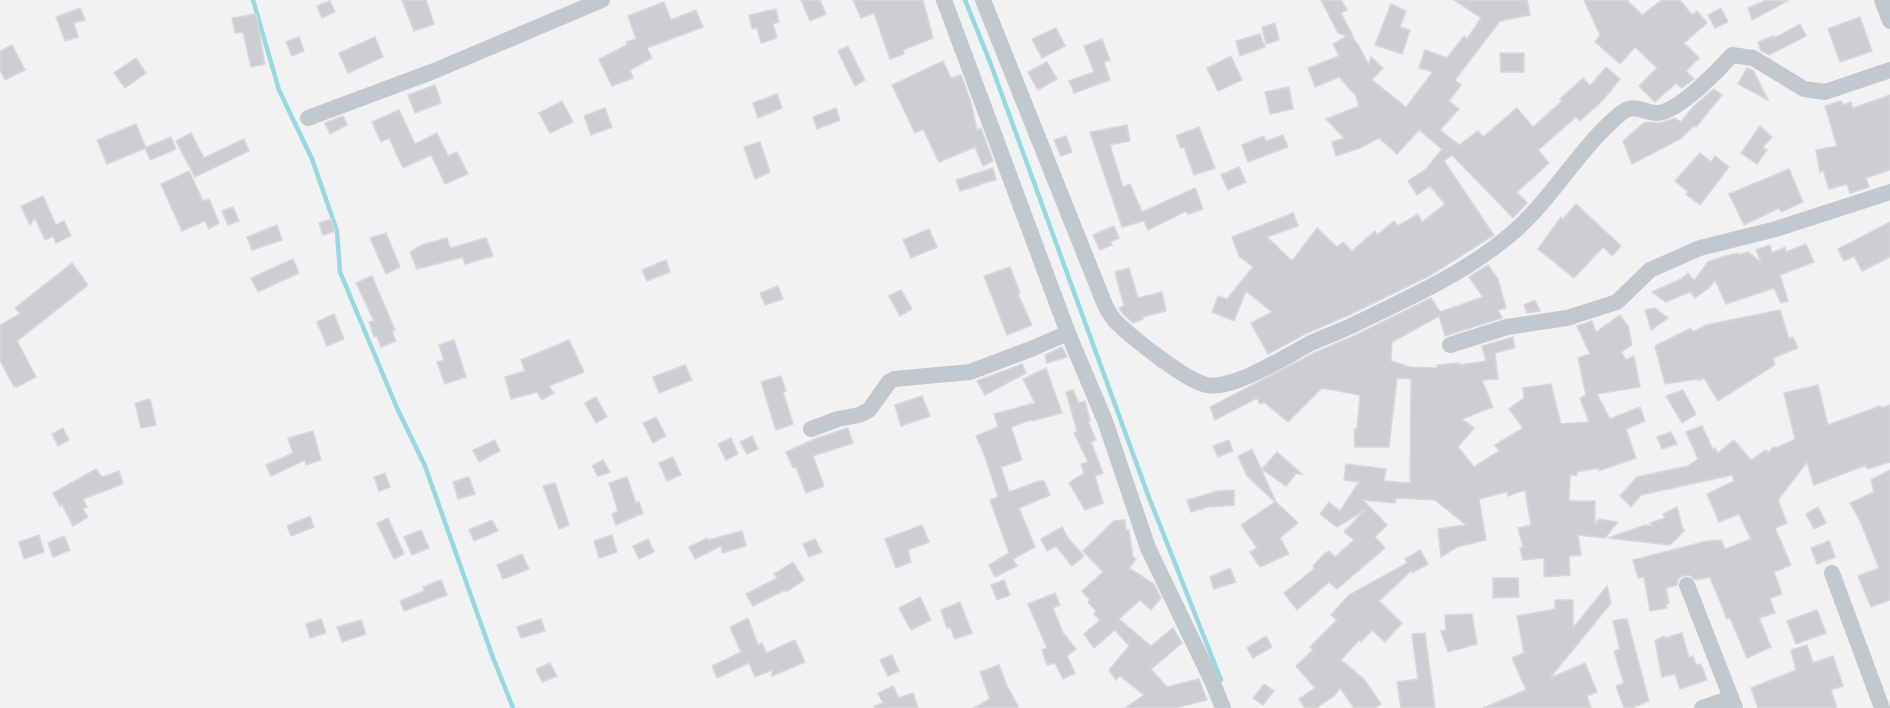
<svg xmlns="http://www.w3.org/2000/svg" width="1890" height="708" font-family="Lato,sans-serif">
<rect width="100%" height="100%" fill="#f3f2f2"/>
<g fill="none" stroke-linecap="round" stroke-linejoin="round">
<g stroke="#97d8e4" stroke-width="4.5">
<polyline points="253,0 279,90 312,159 337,231 340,272 397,408 425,466 492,655 513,708"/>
<polyline points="965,0 990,62 1148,495 1221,680"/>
</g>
</g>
<g fill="#ccced3" stroke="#d6d8dc" stroke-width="1.5">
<polygon points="402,0 426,0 434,24 414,31"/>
<polygon points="801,0 820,0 826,14 810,21"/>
<polygon points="853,0 923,0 933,38 903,50 904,54 890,59 874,13 861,18"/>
<polygon points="1321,0 1341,0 1347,10 1341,13 1354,38 1351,37 1357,43 1369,65 1371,57 1383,68 1372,80 1406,107 1433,72 1419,68 1425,50 1447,58 1464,36 1467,39 1481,18 1454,0 1527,0 1530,15 1500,21 1455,80 1461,85 1449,101 1459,109 1440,130 1459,145 1478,131 1483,137 1517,108 1533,127 1562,101 1560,99 1583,78 1590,86 1606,67 1620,79 1603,100 1580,121 1576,117 1538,150 1549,163 1517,192 1527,203 1513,218 1452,155 1444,161 1494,235 1486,240 1431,275 1347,316 1307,333 1268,354 1251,323 1272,312 1246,291 1234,321 1212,312 1218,296 1227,299 1253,267 1239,256 1232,237 1293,213 1298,226 1267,237 1292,261 1317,228 1337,247 1343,242 1352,251 1375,231 1377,235 1394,221 1398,226 1418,214 1422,222 1445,204 1430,186 1417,195 1408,181 1426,169 1442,149 1419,130 1397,154 1379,138 1360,148 1336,156 1332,142 1344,138 1326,119 1359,106 1356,96 1339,77 1315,87 1308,68 1339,56 1333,44 1347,36 1338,33"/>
<polygon points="1584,0 1627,0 1642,15 1662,0 1680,0 1692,15 1697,11 1707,23 1684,43 1699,58 1686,71 1694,79 1682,88 1676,83 1655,102 1639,86 1657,68 1635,47 1620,64 1595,42 1600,35"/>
<polygon points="1766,0 1787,1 1752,20 1748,8"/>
<polygon points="330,1 335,12 322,18 317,6"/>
<polygon points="664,2 671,20 696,10 703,27 647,48 652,58 630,70 633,78 612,86 599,59 627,45 626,42 636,39 628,16"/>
<polygon points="1391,4 1406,11 1400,27 1410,30 1402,54 1375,45"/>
<polygon points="80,8 85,20 74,23 78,37 65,41 56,17"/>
<polygon points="1721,8 1728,22 1715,28 1708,15"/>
<polygon points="776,9 779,22 773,24 777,38 761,43 757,28 752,29 749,15"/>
<polygon points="256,14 265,64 251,67 243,32 235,33 232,18"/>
<polygon points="1860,17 1872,51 1840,62 1828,29"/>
<polygon points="1275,23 1279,40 1266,44 1262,27"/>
<polygon points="1800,24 1806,36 1769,55 1761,51 1758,42 1774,36 1775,38"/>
<polygon points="1056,28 1065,46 1042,58 1032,39"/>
<polygon points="1260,34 1265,47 1240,56 1236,41"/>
<polygon points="299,37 304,51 292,56 286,42"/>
<polygon points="375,37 383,57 348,73 339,53"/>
<polygon points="1102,39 1110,60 1104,62 1110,80 1074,93 1069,81 1094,72 1084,46"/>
<polygon points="12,45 25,70 5,80 0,70 0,51"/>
<polygon points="848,46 865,80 855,86 838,51"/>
<polygon points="1500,53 1524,53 1524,72 1501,72"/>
<polygon points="1231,56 1242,80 1218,91 1207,68"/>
<polygon points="136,58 146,73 125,88 114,73"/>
<polygon points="943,61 951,78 961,75 971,102 977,130 981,128 993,161 983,166 975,147 939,162 923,129 915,133 892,85"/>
<polygon points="1047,62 1057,79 1038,90 1028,72"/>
<polygon points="1747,68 1753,70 1768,100 1738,84"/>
<polygon points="435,85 441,103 415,113 408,95"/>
<polygon points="1289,87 1293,109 1270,114 1265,92"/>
<polygon points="1714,89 1722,95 1696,127 1694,126 1680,139 1632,164 1623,141 1645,122 1660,123 1675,118 1681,122 1694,106"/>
<polygon points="777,94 782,108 758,118 753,103"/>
<polygon points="1890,95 1890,170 1866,178 1869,187 1850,193 1847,184 1829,189 1823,170 1820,173 1816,150 1837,146 1825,106 1841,101 1843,105 1851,102 1853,108"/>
<polygon points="562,101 573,122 550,133 539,113"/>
<polygon points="605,108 612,127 591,135 584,116"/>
<polygon points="836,108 840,120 817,129 813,117"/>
<polygon points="399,110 415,144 437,133 448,156 457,152 468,174 445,184 431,155 403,168 389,138 381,142 372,122"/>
<polygon points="343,116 347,125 330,134 325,123"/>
<polygon points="136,124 146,148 107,164 97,140"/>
<polygon points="1127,125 1130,141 1110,145 1123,187 1130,184 1142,212 1195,188 1203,209 1188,214 1186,211 1148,230 1144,221 1122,227 1090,132"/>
<polygon points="1760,126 1772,137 1763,147 1767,150 1757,164 1741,153"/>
<polygon points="1199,127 1215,168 1194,175 1184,147 1181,148 1176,136"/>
<polygon points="191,133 204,158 244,139 249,151 195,177 176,141"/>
<polygon points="1283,135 1288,147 1248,162 1242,145 1264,136 1266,141"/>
<polygon points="1066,136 1072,152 1061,156 1054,140"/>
<polygon points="171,137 176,149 150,160 145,148"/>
<polygon points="760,142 770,172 755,179 744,147"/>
<polygon points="1700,153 1711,162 1715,156 1729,167 1700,205 1686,194 1688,192 1675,181"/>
<polygon points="1239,167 1246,182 1228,190 1221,175"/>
<polygon points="993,168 996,180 980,184 980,185 960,191 956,180"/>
<polygon points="1789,169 1803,202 1781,212 1779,208 1744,225 1729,194"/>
<polygon points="189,171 203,201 209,199 219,223 209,229 205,221 182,231 161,184"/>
<polygon points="43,196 56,225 64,221 71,236 56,243 53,236 45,240 35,218 30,225 21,206"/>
<polygon points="1576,204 1621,246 1612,256 1603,247 1574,278 1538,249 1561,217 1563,219"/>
<polygon points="233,207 239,221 228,225 222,211"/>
<polygon points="331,219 335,231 323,235 319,223"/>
<polygon points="1890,222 1890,257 1862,271 1854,256 1844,261 1838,249"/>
<polygon points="277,225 282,240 252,250 247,237"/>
<polygon points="1114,226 1119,238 1110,242 1112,245 1100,250 1093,235"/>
<polygon points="929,229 937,247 911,258 903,240"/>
<polygon points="386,233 400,267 386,274 370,238"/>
<polygon points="447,238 450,248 486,238 493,256 465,264 463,257 417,269 410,252 422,245"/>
<polygon points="1806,244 1814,262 1780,275 1788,301 1781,303 1774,288 1726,304 1715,280 1710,287 1695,298 1690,292 1666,302 1652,292 1681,279 1688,273 1694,281 1708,262 1725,256 1738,253 1739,255 1748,252 1761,262 1756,250 1770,245 1772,253 1785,247 1786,252"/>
<polygon points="293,259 299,273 258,292 251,278"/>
<polygon points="666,260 670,272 647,281 642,270"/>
<polygon points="72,263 88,285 17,341 36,377 17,387 16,386 14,387 0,360 0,325 20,314 15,308"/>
<polygon points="1488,265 1498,279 1506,308 1498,310 1502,318 1445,336 1439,316 1392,342 1391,361 1410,367 1437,368 1437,365 1460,363 1460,365 1486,361 1482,346 1513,337 1515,348 1495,353 1498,379 1482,380 1493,407 1462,419 1474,428 1458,447 1474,467 1499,451 1495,445 1523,428 1509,409 1524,398 1523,388 1551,384 1561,424 1589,422 1580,398 1586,395 1578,358 1590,354 1577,326 1592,321 1596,332 1620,315 1628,326 1632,345 1621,352 1626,360 1634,356 1640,387 1597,394 1610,419 1640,407 1645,421 1626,429 1636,458 1599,471 1599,468 1577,472 1577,475 1570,475 1569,501 1595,501 1595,525 1599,519 1618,522 1605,538 1578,535 1581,555 1569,556 1570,575 1544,577 1544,558 1523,560 1520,548 1523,547 1518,528 1531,525 1525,490 1508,496 1507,492 1479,499 1486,540 1457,547 1441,557 1438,529 1466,525 1435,500 1396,498 1395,503 1363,500 1387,525 1375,537 1385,548 1337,589 1329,582 1297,610 1284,593 1315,568 1313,566 1324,554 1329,551 1335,557 1354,540 1344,532 1365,510 1337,527 1320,514 1329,502 1340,511 1359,482 1344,480 1346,464 1386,469 1384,481 1410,483 1411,379 1397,378 1389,447 1355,447 1354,429 1357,429 1360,395 1322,388 1288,422 1264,402 1260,404 1257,398 1215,420 1210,407 1316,352 1356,335 1431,298 1440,312 1483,297 1469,277"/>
<polygon points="1010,267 1020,293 1018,294 1032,325 1007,335 984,276"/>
<polygon points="1129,268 1138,298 1162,292 1166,311 1142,317 1143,319 1133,323 1123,314 1119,308 1124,306 1115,272"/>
<polygon points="372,276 395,330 392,331 396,341 381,347 377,336 374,337 369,322 374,321 356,283"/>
<polygon points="778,286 783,299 765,305 760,293"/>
<polygon points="901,290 912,309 900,316 889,296"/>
<polygon points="1535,300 1540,311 1527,313 1524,305"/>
<polygon points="1655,308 1668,318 1651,330 1645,310"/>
<polygon points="1780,310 1789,339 1793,337 1798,348 1773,358 1775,365 1718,401 1704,378 1698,381 1698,379 1665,384 1655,346 1691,328 1693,332 1706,325"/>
<polygon points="334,314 344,339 327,346 317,322"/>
<polygon points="454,340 466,377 445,384 437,362 444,360 439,345"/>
<polygon points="569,340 584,372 549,386 554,393 542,400 537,392 511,399 505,377 525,371 521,360"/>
<polygon points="1062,347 1067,357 1047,363 1045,355"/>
<polygon points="1022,364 1026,373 985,395 977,381"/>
<polygon points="685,365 692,380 659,393 653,377"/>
<polygon points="1046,368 1062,413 1032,421 1031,420 1011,427 1022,460 1001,467 1009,492 1039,481 1044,481 1050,495 1019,508 1035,547 1013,559 1017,566 995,577 989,565 1009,553 990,500 998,497 986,459 976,436 998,427 994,414 1035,403 1023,379"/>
<polygon points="781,376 786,391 783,392 793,424 776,430 761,382"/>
<polygon points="1818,385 1828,425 1880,406 1881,408 1890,405 1890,462 1867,469 1866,465 1814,485 1807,462 1778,500 1787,523 1775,528 1791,565 1774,572 1782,594 1770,598 1775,613 1759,618 1771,647 1747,658 1730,618 1727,619 1710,577 1696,580 1689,575 1683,576 1678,579 1677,585 1666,588 1669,603 1666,604 1667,608 1650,611 1644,577 1638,578 1633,560 1707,541 1721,540 1725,549 1751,539 1739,514 1719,522 1707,494 1734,481 1732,475 1641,495 1631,507 1620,496 1637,477 1688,466 1698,459 1686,432 1702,426 1713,450 1715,448 1718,453 1734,440 1751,460 1766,450 1768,453 1774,447 1776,448 1795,439 1784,393"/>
<polygon points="1073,390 1079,403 1085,401 1090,421 1088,421 1096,440 1091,442 1103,473 1095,476 1103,503 1085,510 1069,483 1084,473 1081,464 1088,462 1074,433 1077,431 1066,392"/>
<polygon points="1683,390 1696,414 1682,423 1666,396"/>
<polygon points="922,396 930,416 901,426 895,405"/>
<polygon points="596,397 607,417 596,423 585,403"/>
<polygon points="150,399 156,425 141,428 135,403"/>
<polygon points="656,417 666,436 653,443 643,423"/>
<polygon points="63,428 69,440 58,446 52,434"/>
<polygon points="848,428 853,443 813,456 824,486 806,493 796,467 793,468 786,452 815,439"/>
<polygon points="313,431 321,460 306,465 305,460 271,476 266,465 293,453 288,438"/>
<polygon points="1671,432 1677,444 1662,449 1657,437"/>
<polygon points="752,436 758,449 747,454 740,442"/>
<polygon points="731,438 738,454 726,460 718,444"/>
<polygon points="495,440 500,451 479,462 473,450"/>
<polygon points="1229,440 1233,451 1218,457 1213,446"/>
<polygon points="1252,449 1276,502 1298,523 1280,538 1289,554 1260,567 1250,552 1257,548 1241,525 1275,502 1247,476 1238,456"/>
<polygon points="1277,452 1302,474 1292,473 1295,475 1286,486 1262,469"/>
<polygon points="673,457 681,475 667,481 659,463"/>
<polygon points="603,460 610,472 598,476 592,466"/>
<polygon points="96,469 102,477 119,471 123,484 83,499 87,507 83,509 88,517 73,526 62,504 60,506 53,493"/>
<polygon points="1890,470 1890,600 1871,607 1858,576 1879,568 1860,521 1850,503 1874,492 1871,480"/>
<polygon points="385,473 390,487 379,491 374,477"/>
<polygon points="469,477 475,494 458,499 453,482"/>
<polygon points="627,477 636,503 639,502 643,513 616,525 612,514 618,511 609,483"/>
<polygon points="555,483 569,525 559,529 543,486"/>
<polygon points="1234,490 1234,505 1208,507 1191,512 1187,500 1218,491"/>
<polygon points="1677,507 1683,530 1685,530 1670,545 1608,538 1645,525 1654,526 1650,523 1665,518 1663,514"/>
<polygon points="1818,507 1826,523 1814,529 1806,514"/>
<polygon points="310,516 314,527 291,536 287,526"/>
<polygon points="388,518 404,554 394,559 377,523"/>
<polygon points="492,520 498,531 474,541 469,530"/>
<polygon points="1125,520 1126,530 1129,530 1133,557 1136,559 1129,568 1154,584 1161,598 1151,610 1140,600 1119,619 1151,646 1173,628 1182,643 1151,669 1167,687 1199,679 1207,700 1175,708 1125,708 1144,695 1120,676 1116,680 1109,670 1129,646 1115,630 1094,648 1084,634 1100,620 1094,614 1096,611 1088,602 1090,600 1082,591 1103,572 1083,551 1114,521"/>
<polygon points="922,525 929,542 908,550 911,562 896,568 885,539"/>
<polygon points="1062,527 1068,538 1084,556 1072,566 1056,546 1047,551 1041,539"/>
<polygon points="421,530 429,548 412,555 404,537"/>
<polygon points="742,531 746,546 722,553 721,546 695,559 689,547 707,538 708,540"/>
<polygon points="39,535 44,552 24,559 19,542"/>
<polygon points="612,535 617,552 599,558 594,541"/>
<polygon points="64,536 70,550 53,557 48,543"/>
<polygon points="648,539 654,552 639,559 633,546"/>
<polygon points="815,539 822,552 809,557 803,544"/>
<polygon points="1829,541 1835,557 1817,564 1811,548"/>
<polygon points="1420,550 1428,564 1412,573 1411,571 1379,601 1402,623 1385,642 1372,630 1361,642 1359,640 1341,660 1364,679 1381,704 1375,708 1354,708 1340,688 1334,696 1316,708 1305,708 1299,699 1315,688 1296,666 1313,650 1310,647 1337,620 1331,615 1349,595 1407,563 1405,559"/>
<polygon points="522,554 529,569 503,579 497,565"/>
<polygon points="793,562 804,580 786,592 785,590 753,606 746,594 777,578 774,574"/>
<polygon points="1230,568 1236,582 1214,589 1210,577"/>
<polygon points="1493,578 1518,578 1519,597 1493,598"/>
<polygon points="441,580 447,595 404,611 400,601 424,591 423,587"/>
<polygon points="1004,580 1010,595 997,600 991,585"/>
<polygon points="1607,586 1611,603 1550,678 1585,663 1597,692 1587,696 1591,708 1483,708 1526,690 1512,658 1524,653 1517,616 1555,609 1555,600 1573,600 1573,628"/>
<polygon points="1055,593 1060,605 1053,608 1063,633 1076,649 1067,656 1075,673 1063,679 1055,663 1047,665 1042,650 1047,648 1028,604"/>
<polygon points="920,597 931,620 911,630 899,608"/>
<polygon points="960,602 972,633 955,639 950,627 947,628 941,610"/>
<polygon points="1817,610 1826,633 1796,644 1787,621"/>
<polygon points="1472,614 1477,644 1448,652 1441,631 1446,630 1445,615"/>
<polygon points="748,618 758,645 762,643 766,653 795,640 805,662 772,676 772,670 755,677 749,663 717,678 712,666 741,652 730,627"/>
<polygon points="321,619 326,633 310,638 306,624"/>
<polygon points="541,619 545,631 521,638 517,627"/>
<polygon points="1622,619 1627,619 1649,701 1631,708 1624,708 1616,686 1624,683 1614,651 1620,649 1613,621"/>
<polygon points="361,620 366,634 342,642 337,627"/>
<polygon points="1425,633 1435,708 1401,708 1397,682 1418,679 1412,634"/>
<polygon points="1682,633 1689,658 1693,656 1696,665 1701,664 1707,680 1680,689 1675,674 1662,677 1655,641 1664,636 1665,638"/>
<polygon points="1266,636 1272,647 1253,658 1247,648"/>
<polygon points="1807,645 1813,663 1833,656 1843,686 1831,690 1837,708 1758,708 1751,688 1796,670 1791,650"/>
<polygon points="892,655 899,671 888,676 880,660"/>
<polygon points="550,663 557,676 542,682 536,669"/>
<polygon points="999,665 1008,689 1009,689 1019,708 973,708 990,699 980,672"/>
<polygon points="1264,684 1274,691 1263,705 1253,698"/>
<polygon points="893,686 899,698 913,693 918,708 875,708 874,706 883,703 878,693"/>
</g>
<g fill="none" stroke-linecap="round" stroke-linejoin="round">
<g stroke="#c1c9ce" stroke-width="16">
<polyline points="944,0 1068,333 1105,421 1148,548 1212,681 1223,708"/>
<path d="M983 0 1105 305C1108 311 1112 318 1117 323 1134 339 1186 381 1207 385 1234 390 1286 356 1311 343 1326 336 1342 331 1357 323 1409 298 1465 273 1510 235 1552 200 1578 149 1620 114 1636 101 1643 114 1658 113 1679 111 1718 71 1732 55L1753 58 1804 89 1825 92 1890 70"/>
<polyline points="1882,0 1890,21"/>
<polyline points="308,118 434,71 602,0"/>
<polyline points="1450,345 1507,327 1567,318 1617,302 1650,270 1700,248 1776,229 1890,192"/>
<polyline points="811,429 838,419 859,415 869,410 889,382 894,379 970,372 1031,349 1068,333"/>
<polyline points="1832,573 1882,708"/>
<polyline points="1687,585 1735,708"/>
<polyline points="1702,708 1731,698"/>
</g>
</g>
</svg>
